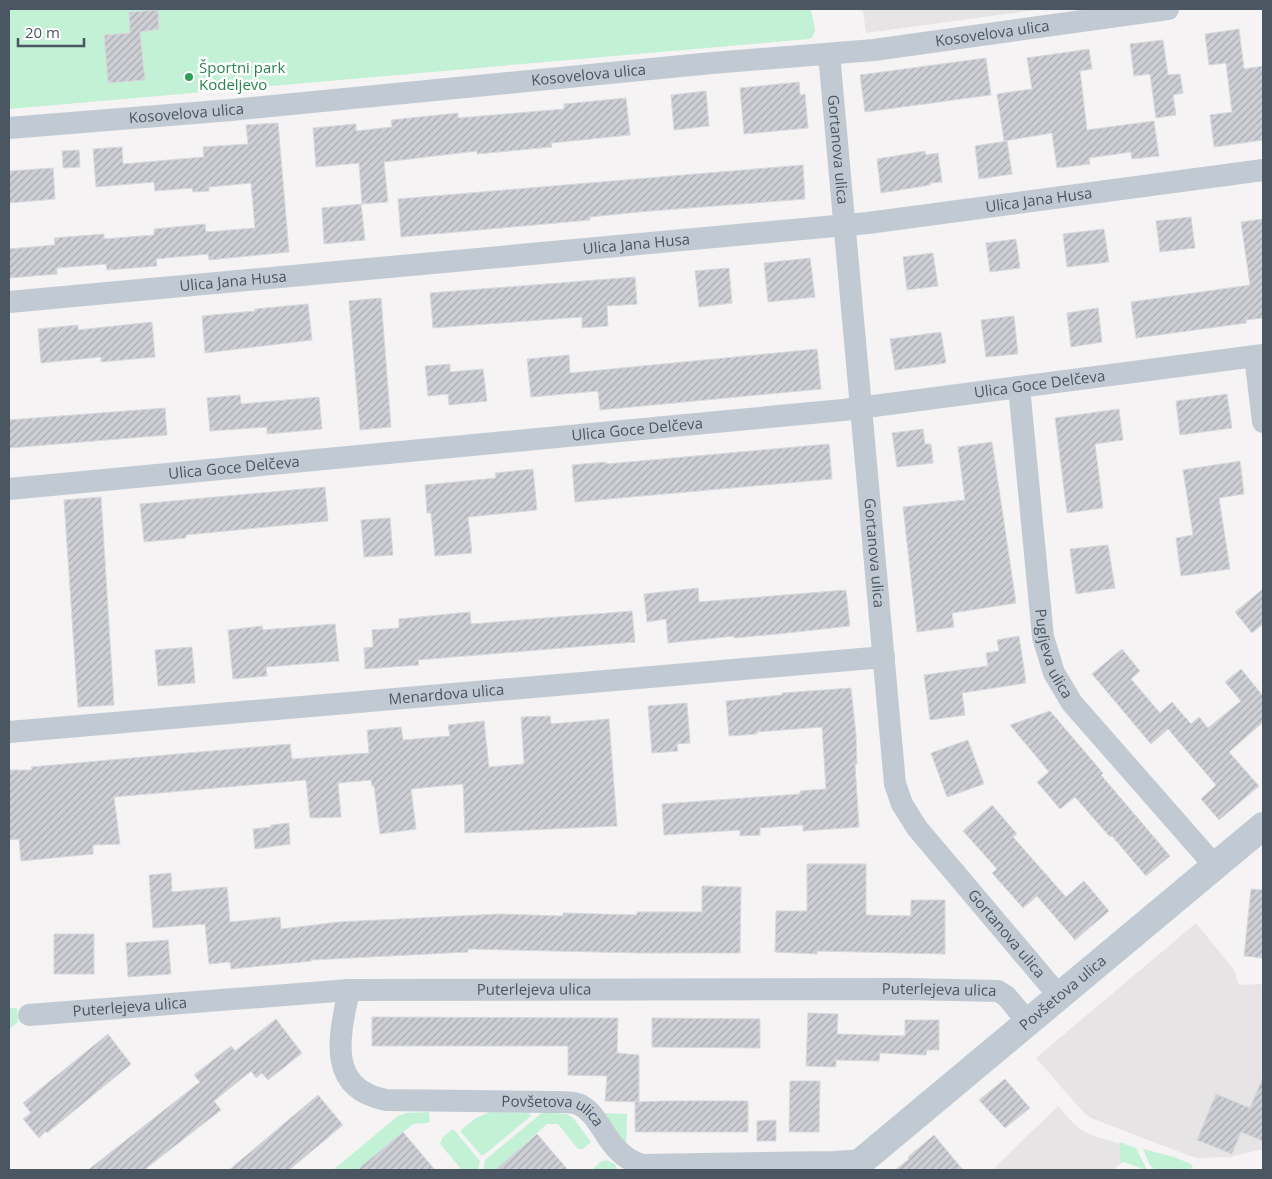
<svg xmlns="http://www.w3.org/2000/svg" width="1272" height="1179" font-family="'Open Sans',sans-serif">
<defs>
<pattern id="building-hatch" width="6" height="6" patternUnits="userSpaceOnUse" patternTransform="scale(1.25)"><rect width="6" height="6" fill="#cdcfd5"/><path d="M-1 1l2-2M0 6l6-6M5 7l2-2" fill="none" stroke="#a8abb0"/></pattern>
</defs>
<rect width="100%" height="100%" fill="#f5f3f3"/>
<g fill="#e6e4e5">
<polygon points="852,9 1043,9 866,33 863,11"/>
<polygon points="1196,923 1234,970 1239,985 1263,984 1263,1149 1230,1157 1198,1158 1190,1156 1091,1118 1085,1114 1036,1058"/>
<polygon points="1058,1106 1074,1124 1081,1130 1091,1135 1120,1144 1121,1163 1113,1170 992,1170"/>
</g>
<g fill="#c3f1d5">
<polygon points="9,9 811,9 815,30 812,38 809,39 9,109"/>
<polygon points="9,1008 17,1008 18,1022 9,1029"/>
<polygon points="429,1112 430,1121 428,1123 413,1124 357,1170 333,1170 398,1116 405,1113"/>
<polygon points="490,1112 529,1113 531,1116 484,1155 481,1155 461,1132 462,1129 476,1118"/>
<polygon points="543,1112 567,1114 574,1119 591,1142 583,1149 578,1149 558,1124 547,1124 495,1170 483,1170 485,1160"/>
<polygon points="604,1113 627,1114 626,1147"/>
<polygon points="453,1129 480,1161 478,1170 462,1170 440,1144 442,1138"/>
<polygon points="1119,1142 1136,1148 1146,1168 1146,1170 1124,1162 1121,1163"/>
<path d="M1143 1149 1174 1157 1191 1164 1193 1168C1186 1170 1163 1173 1156 1170 1149 1168 1146 1155 1143 1149Z"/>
<polygon points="606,1160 615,1164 617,1170 592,1170 600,1162"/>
</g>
<g fill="url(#building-hatch)" stroke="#d7d9de">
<polygon points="158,10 159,29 140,32 145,80 108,83 104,35 130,33 129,12"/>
<polygon points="1239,29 1244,69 1263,66 1263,140 1214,147 1210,115 1232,112 1226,63 1209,65 1205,34"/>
<polygon points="1163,40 1168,75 1180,74 1183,93 1173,95 1176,115 1156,118 1150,74 1134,76 1130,44"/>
<polygon points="1089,49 1092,69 1080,71 1087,130 1154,121 1159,156 1132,159 1131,152 1089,158 1090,164 1057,168 1052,133 1004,141 997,94 1032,89 1027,58"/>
<polygon points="986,58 991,95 865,112 860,75"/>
<polygon points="799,82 800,95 805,94 808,128 744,134 740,88"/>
<polygon points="706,91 709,126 674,130 671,95"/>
<polygon points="626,98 630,135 551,143 552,147 477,154 477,151 384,162 388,202 362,204 359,163 316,167 313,128 356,124 356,131 392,127 391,120 458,113 458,118 564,109 564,104"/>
<polygon points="278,123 289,252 209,260 208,254 156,259 157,266 107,270 106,264 82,266 57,268 57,274 9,278 9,249 55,245 54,238 104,234 104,239 154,235 154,229 205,224 206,232 255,228 251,183 209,187 209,191 193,192 192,188 155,191 154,182 96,187 93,149 122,147 123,164 204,157 203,147 248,144 246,125"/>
<polygon points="1007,141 1012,174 979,179 975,146"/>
<polygon points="79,150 80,167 63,168 62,151"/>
<polygon points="925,151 926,155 938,153 942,182 930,183 930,185 881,193 877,159"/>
<polygon points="803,165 805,199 638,212 590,217 590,220 401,237 398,199"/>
<polygon points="53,168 55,199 9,203 9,171"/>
<polygon points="361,204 365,240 324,244 322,208"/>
<polygon points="1191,217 1195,248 1160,252 1156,221"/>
<polygon points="1263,219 1263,318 1246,320 1246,323 1136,338 1131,302 1250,285 1241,222"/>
<polygon points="1104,229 1109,262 1067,267 1063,234"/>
<polygon points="1016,239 1020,268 990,272 986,243"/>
<polygon points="933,253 938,286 907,290 903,257"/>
<polygon points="810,258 815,297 768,302 764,263"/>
<polygon points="729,268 732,303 699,307 695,271"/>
<polygon points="635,277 637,304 607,306 608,326 582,328 582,317 433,328 430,293"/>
<polygon points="381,298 391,427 360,430 349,301"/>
<polygon points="308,304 312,340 205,353 202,316 255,311 255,309"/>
<polygon points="1098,308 1102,342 1071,347 1067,313"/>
<polygon points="1014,316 1018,354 986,357 981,320"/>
<polygon points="152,322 155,357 101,362 101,357 41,363 38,329 78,325 78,330"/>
<polygon points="941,332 946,363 895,370 890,339"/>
<polygon points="817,349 821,389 600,410 598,391 531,397 527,359 569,355 570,373"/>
<polygon points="450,364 450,372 483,369 487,401 449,405 448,394 428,396 425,366"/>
<polygon points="1227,394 1232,428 1180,435 1176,401"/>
<polygon points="240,395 241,404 319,397 322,429 267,434 267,427 210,431 207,398"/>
<polygon points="165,408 167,435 9,448 9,420"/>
<polygon points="1119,409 1123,440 1095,444 1103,508 1067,513 1055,418"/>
<polygon points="923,429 925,444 931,444 933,463 897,467 892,433"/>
<polygon points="992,442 1016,603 952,613 954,627 917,632 903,507 965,500 958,447"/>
<polygon points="829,444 832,479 575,502 572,465 606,462 606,464"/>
<polygon points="1240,461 1244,494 1219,498 1230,569 1181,576 1176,538 1193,535 1183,470"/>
<polygon points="533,469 537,510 468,517 472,553 435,556 431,513 427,513 425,485 496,478 495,473"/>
<polygon points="325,487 328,521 186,535 186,538 144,542 140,504"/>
<polygon points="101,497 114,705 78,707 64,500"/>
<polygon points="390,518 393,555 364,557 361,520"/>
<polygon points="1108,545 1115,588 1076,594 1070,549"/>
<polygon points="698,588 699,602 846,590 850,626 777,634 734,638 734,636 668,643 666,619 647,622 644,594"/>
<polygon points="1263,589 1263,624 1252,633 1235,612"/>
<polygon points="632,611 635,642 418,660 419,665 365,669 364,648 373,647 372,630 399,628 399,619 470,612 471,624"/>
<polygon points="335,624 339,661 266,667 267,676 233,679 228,630 262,626 263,630"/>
<polygon points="1019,636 1026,683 962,693 965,715 930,720 924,675 988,666 986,653 999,651 997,640"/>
<polygon points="192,647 195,683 158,686 155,650"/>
<polygon points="1122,649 1140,671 1131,679 1160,713 1172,702 1191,724 1199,717 1208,728 1241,701 1225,682 1241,669 1263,696 1263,722 1229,752 1259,786 1219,820 1201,799 1216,785 1168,729 1151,744 1092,674"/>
<polygon points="851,688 856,735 857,764 855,764 859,827 803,831 803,825 760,828 760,835 740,836 740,830 664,835 662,804 800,794 800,791 826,789 822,727 757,732 757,734 729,736 726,701 782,695 782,693"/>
<polygon points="687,703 690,743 677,744 678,751 652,753 648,706"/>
<polygon points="1050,711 1103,773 1101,775 1170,856 1146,876 1112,836 1110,837 1075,797 1060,809 1037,782 1049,772 1010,725"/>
<polygon points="550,716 551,724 609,719 617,826 465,833 463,784 411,789 416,829 380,834 374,786 372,786 371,780 338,783 341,817 310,818 306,780 114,797 120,844 93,845 93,854 21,861 19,839 9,840 9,770 32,770 31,767 290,744 292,759 369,753 367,730 401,727 403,740 450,736 448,725 484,721 489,767 524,764 521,717"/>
<polygon points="968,740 984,784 947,797 931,753"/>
<polygon points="992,805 1017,834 1013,837 1066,897 1084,881 1109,911 1075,940 1037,896 1023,908 992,873 997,869 963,831"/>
<polygon points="289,823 290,844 255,849 253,829 271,827 271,825"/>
<polygon points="807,864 866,864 866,915 911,916 911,900 945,900 945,954 817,951 817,954 775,952 776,911 807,911"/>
<polygon points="171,873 172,892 227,887 230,922 280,917 281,929 339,922 499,914 563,916 563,913 637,915 637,912 702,912 702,886 741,887 740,953 640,953 468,949 468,952 311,960 312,961 231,969 230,962 209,964 205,924 153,928 149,875"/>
<polygon points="1251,889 1263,890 1263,958 1244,956"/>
<rect x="54" y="934" width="40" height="40"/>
<polygon points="168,940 171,974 128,977 126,943"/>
<polygon points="808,1013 838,1014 837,1034 905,1036 905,1020 939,1020 939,1050 927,1050 926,1055 880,1053 879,1061 836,1060 836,1067 806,1066"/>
<polygon points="372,1017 618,1018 617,1053 639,1055 639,1102 605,1101 607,1076 568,1075 568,1046 372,1046"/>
<polygon points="652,1018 760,1019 760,1048 652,1047"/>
<polygon points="276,1019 302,1053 268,1080 262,1073 256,1078 251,1071 214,1101 221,1110 144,1170 88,1170 200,1082 194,1075 231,1046 235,1051"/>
<polygon points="108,1034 131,1064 47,1133 46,1131 39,1138 23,1119 31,1113 23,1103"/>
<polygon points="1263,1077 1263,1141 1241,1132 1232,1154 1197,1140 1216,1094 1250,1108"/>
<polygon points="1005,1079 1030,1108 1005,1128 979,1100"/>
<polygon points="790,1081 820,1081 819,1132 789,1132"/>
<polygon points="318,1095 343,1125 289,1170 229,1170"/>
<polygon points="663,1101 748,1101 748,1132 635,1132 635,1102"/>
<polygon points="776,1120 776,1141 757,1141 757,1121"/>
<polygon points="403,1132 435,1170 357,1170"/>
<polygon points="537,1134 568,1170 495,1170"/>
<polygon points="934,1135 963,1170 895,1170 909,1159 908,1157"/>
</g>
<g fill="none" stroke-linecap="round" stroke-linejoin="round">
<g stroke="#c1cad2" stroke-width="22">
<path id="s1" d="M829 54 895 784 902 804 917 828 1059 996"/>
<path id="s2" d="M9 128 231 110 712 63 874 50 1168 9"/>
<path id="s3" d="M9 302 868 223 1263 170"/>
<polyline points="1255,356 1263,422"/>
<path id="s4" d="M1019 387 1043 637 1054 673 1072 703 1215 866"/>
<path id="s5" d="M9 489 843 410 1263 355"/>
<path id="s6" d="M9 732 884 657"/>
<path id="s7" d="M349 990C340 1034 325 1088 386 1100L551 1102C559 1102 570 1101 578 1104 604 1115 604 1153 642 1165L834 1162 864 1160"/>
<path id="s8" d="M29 1015 349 990 908 989 998 991 1006 996 1028 1022"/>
</g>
<path stroke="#c1cad2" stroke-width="28" id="s9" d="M851 1170 1263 826"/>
</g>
<circle fill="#2e9e5b" stroke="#fff" stroke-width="2" cx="189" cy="77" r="5"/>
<g text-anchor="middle" stroke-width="5" stroke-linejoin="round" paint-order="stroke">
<g font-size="15" fill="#4a5661" stroke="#fff">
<text dy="5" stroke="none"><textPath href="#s2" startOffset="988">Kosovelova ulica</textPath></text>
<text dy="5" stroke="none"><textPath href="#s2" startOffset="582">Kosovelova ulica</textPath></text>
<text dy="5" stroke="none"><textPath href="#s2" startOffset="178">Kosovelova ulica</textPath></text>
<text dy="5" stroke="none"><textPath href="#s1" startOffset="96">Gortanova ulica</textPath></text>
<text dy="5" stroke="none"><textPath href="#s3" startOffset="1035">Ulica Jana Husa</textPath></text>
<text dy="5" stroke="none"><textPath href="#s3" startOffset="630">Ulica Jana Husa</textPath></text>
<text dy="5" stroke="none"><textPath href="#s3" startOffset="225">Ulica Jana Husa</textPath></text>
<text dy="5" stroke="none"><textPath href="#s5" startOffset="1036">Ulica Goce Delčeva</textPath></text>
<text dy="5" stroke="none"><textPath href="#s5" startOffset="631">Ulica Goce Delčeva</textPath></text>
<text dy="5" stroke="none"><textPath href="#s5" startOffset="226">Ulica Goce Delčeva</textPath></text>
<text dy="5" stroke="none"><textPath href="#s1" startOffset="501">Gortanova ulica</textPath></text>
<text dy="5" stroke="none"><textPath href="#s4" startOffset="270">Pugljeva ulica</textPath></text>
<text dy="5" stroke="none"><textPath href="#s6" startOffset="439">Menardova ulica</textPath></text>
<text dy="5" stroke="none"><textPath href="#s1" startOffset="921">Gortanova ulica</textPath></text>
<text dy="5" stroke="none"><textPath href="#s8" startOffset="506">Puterlejeva ulica</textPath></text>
<text dy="5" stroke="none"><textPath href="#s8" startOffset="911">Puterlejeva ulica</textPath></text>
<text dy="5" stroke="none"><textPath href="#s9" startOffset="276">Povšetova ulica</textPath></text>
<text dy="5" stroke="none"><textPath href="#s8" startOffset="101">Puterlejeva ulica</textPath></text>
<text dy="5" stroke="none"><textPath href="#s7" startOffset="304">Povšetova ulica</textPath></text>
</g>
<g font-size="15" fill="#27864d" stroke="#fff" text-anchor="start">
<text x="199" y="73">Športni park<tspan x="199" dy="17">Kodeljevo</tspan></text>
</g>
</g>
<rect width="1272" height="1179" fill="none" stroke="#4a5661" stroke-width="20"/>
<path d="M18 38v8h66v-8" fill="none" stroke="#4a5661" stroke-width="2.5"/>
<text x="25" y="38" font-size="15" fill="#4a5661" stroke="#ffffff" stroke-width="4" paint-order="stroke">20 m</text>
</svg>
